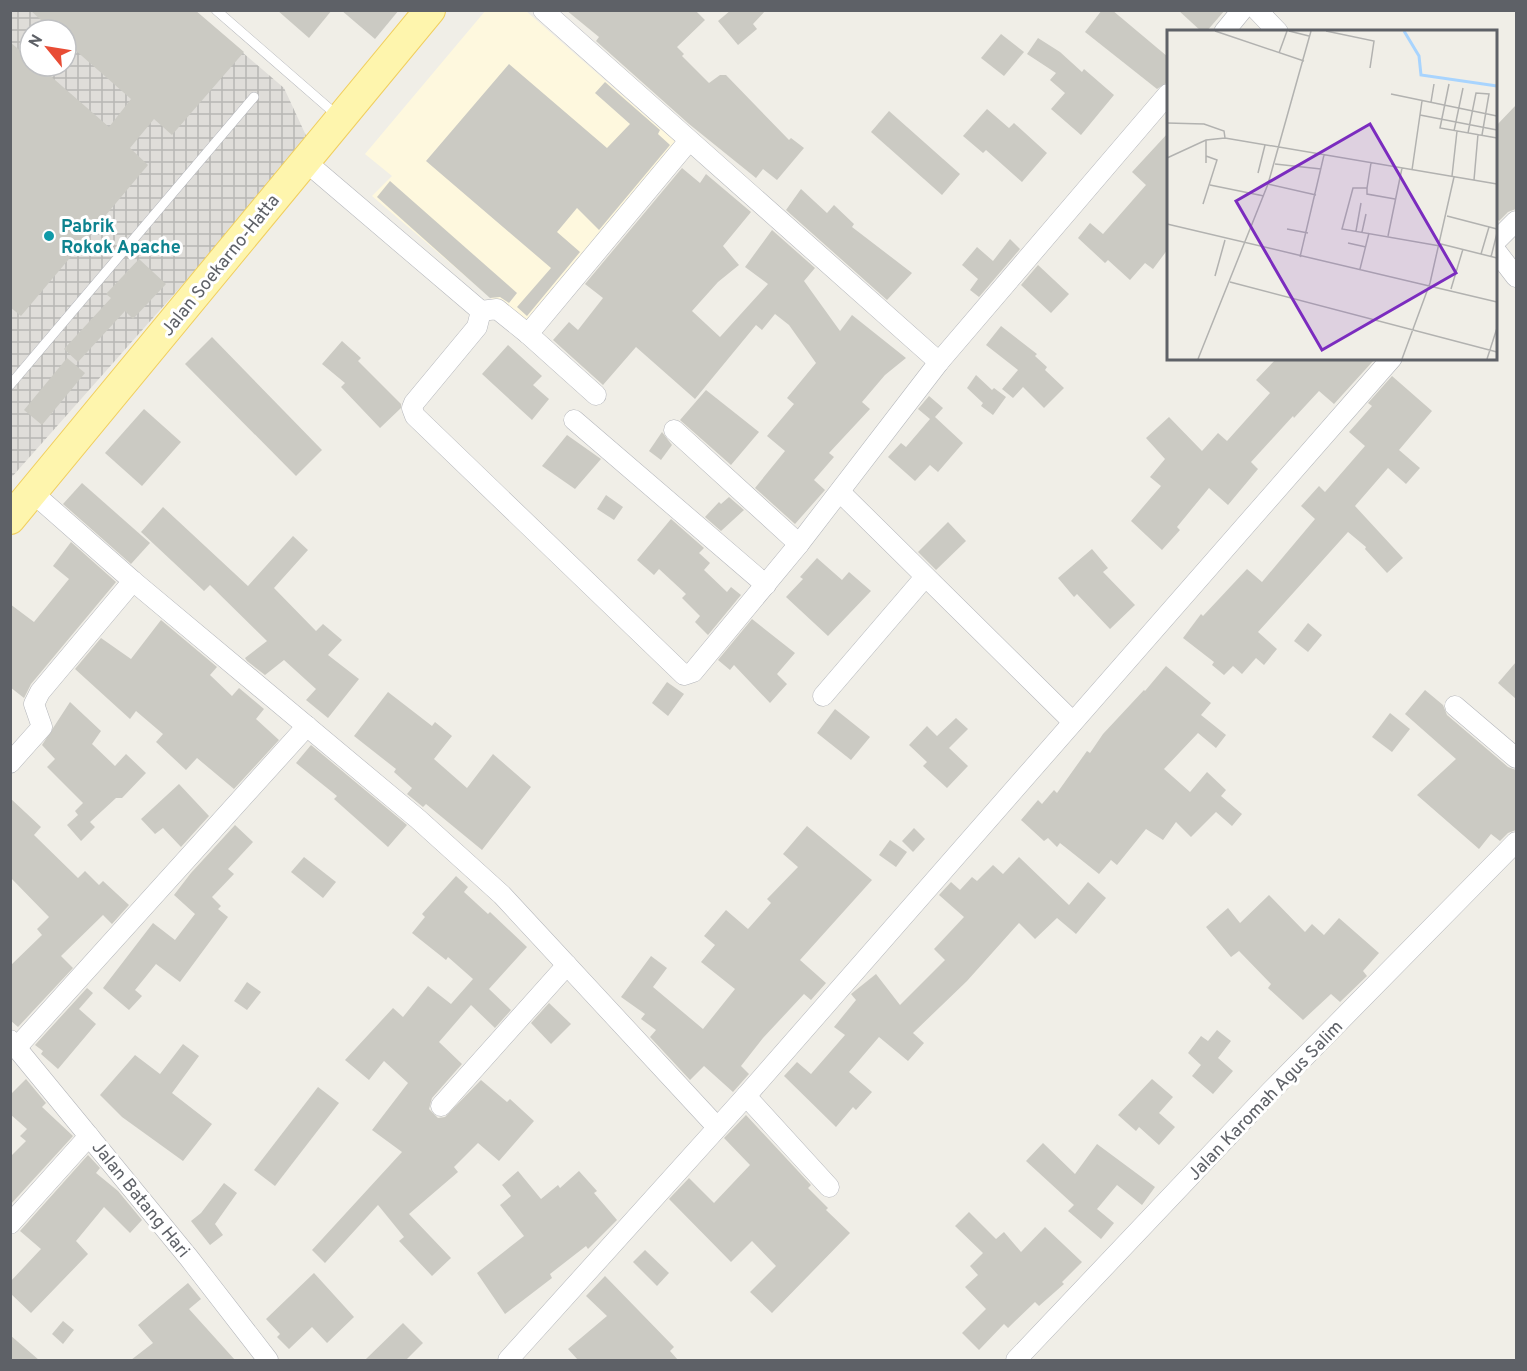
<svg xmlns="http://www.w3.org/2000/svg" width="1527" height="1371" font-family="Overpass,sans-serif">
<defs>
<pattern id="industrial-grid" width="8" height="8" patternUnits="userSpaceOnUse" patternTransform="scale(1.5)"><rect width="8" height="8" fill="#dfddd9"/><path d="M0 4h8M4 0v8" fill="none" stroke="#b8b7b4"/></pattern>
</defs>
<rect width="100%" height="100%" fill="#f0eee7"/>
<polygon fill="#fef8de" points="486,10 526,11 678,144 526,328 372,196 392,176 365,154"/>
<path fill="url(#industrial-grid)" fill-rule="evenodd" d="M11 11H194L284 88 309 142 11 478ZM30 30H66V66H30Z"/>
<g fill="#cbcac3">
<polygon points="30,10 195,10 244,52 172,135 154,119 130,148 148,165 21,316 10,307 10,42 30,59 30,66 39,66 109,127 131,99 66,42 66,30 52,30"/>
<polygon points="277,10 332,10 309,38"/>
<polygon points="341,10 399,10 375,39"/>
<polygon points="566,10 695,10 705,20 677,47 684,54 682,56 709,83 720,75 726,75 789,140 791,138 804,148 777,180 763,169 756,178 689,124 596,41 599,37"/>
<polygon points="731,10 766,10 753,24 757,29 738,45 718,21"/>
<polygon points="1102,10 1112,10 1168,57 1168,82 1157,89 1085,32"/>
<polygon points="1178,10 1225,10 1206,32 1202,32"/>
<polygon points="1001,34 1024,52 1004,76 981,58"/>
<polygon points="1038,38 1060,52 1082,72 1084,69 1114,95 1081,135 1051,109 1065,93 1050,80 1056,73 1027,54"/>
<polygon points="509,64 607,148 630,124 595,93 605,82 660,130 658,134 670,145 599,230 577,208 557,232 580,252 527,316 517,307 551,268 426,161"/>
<polygon points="1516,105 1516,209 1508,212 1499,221 1496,217 1496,126"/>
<polygon points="987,109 1009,128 1014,123 1047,153 1022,182 986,150 983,153 963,136"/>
<polygon points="889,111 960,174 942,195 871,132"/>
<polygon points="1168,133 1168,249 1153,269 1145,263 1130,280 1108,260 1105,263 1078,238 1090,223 1103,234 1146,185 1132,172"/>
<polygon points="682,168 700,183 706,174 751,212 723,246 739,265 718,282 692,311 720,337 768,284 745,267 772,230 815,268 804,281 840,331 852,315 906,358 885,375 862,402 870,409 829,453 834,457 814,480 825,490 795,524 755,488 785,451 767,436 794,404 787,398 816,363 789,325 775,314 762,330 756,325 695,399 636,347 603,385 553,340 569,322 578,330 603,298 585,284"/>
<polygon points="390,181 517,293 509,303 500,297 490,298 377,197"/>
<polygon points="801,189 827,213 834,205 854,224 852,227 912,273 887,300 786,210"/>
<polygon points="1010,239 1020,249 979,297 970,290 978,279 962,265 977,247 993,261"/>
<polygon points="139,259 166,284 133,319 125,311 78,362 64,349 111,298 106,294"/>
<polygon points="1038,265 1069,294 1051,313 1021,285"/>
<polygon points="1001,326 1037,354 1035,356 1047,367 1045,370 1064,388 1044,408 1023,387 1013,398 1002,389 1018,370 986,345"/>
<polygon points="212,337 322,450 296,476 185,364"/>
<polygon points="342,341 361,358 358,361 401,404 401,408 380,428 341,387 345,383 322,364"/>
<polygon points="508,345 542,376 533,385 549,399 532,420 482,374"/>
<polygon points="67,358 85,373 42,425 24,410"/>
<polygon points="1277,358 1374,360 1334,404 1319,391 1294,418 1293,416 1251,462 1258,469 1228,505 1209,488 1177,527 1180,530 1162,550 1131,521 1161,486 1150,477 1165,459 1146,438 1169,417 1202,451 1218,433 1227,441 1270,393 1256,380"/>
<polygon points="976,375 992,390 994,388 1006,397 993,415 981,406 983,403 967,388"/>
<polygon points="1392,376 1432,411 1399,450 1420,468 1406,484 1388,468 1355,506 1403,558 1387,573 1365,549 1366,547 1348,532 1258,632 1277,649 1264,665 1256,658 1242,674 1233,666 1224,675 1212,665 1214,662 1183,638 1201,614 1203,616 1247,569 1262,582 1315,519 1301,506 1319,486 1325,492 1365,446 1349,432 1372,406 1368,403"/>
<polygon points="706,390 759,432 731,465 680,420"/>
<polygon points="929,396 943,408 935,417 963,443 938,472 930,465 915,481 888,457 901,443 906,447 930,419 918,409"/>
<polygon points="144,409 181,442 142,486 105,453"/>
<polygon points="662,432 672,445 661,460 649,451"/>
<polygon points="567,435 601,459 575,489 542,466"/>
<polygon points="82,483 150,543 131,564 63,504"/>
<polygon points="606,495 623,507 614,520 597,509"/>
<polygon points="729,497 744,510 721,531 705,517 719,502 721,504"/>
<polygon points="163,507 248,586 293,536 308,550 274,588 316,631 323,624 342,640 328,655 359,679 328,718 306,700 316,689 284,660 265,675 247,661 245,658 267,641 210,585 204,591 141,532"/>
<polygon points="671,519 704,548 699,553 710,563 704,570 727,592 731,587 741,595 708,635 695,622 700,616 682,598 686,594 659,569 654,575 637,560"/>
<polygon points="948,522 966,541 936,570 918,552"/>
<polygon points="71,542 116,582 31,684 24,698 10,687 10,604 34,622 69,579 53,566"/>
<polygon points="1092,549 1108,568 1103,572 1135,605 1110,629 1077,594 1074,597 1058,578"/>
<polygon points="817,558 842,580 849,572 871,591 828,636 786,597 803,579 800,577"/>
<polygon points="752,619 795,653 777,674 787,684 770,703 734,665 730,670 718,660"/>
<polygon points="161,620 217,667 210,675 232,696 239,688 264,709 256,719 279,740 234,789 197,758 186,770 156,742 163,734 136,711 130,719 75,669 101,638 131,659"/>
<polygon points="1308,623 1322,635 1308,652 1294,641"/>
<polygon points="1516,662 1516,699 1498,683"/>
<polygon points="1166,666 1211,703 1201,715 1226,735 1216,748 1198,733 1164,769 1190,792 1207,772 1226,790 1221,796 1242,814 1232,826 1216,812 1191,837 1176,822 1163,840 1146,829 1117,865 1111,860 1099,874 1060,843 1057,847 1048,838 1044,841 1021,820 1038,800 1042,804 1054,790 1057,793 1087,751 1090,753 1103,734 1144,690 1145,691"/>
<polygon points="667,682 684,694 668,716 652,703"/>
<polygon points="1425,690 1443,705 1447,715 1508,767 1516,770 1516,830 1508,833 1500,841 1491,834 1479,849 1417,795 1456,759 1405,714"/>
<polygon points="388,692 432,726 435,722 452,736 434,759 467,788 493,754 531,787 482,850 426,804 423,807 407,794 412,788 394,772 396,769 354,736"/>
<polygon points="70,702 101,731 92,744 115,766 126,754 146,773 122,798 116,798 90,822 95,827 81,841 67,825 78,815 75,811 83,803 47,767 55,759 42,745"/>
<polygon points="835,709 870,737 851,760 817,733"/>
<polygon points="1390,713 1410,729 1392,752 1372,737"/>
<polygon points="956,718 968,729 949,748 968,766 947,788 923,766 927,762 909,745 927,726 937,736"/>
<polygon points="311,745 407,825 388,847 334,799 337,796 296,763"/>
<polygon points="179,784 209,816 181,847 163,828 155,834 141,819"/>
<polygon points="10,798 41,827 34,835 78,878 85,871 99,885 103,881 129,905 112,924 103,915 61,956 73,968 18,1027 10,1020 10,966 42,935 37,929 49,917 10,877"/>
<polygon points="235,825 253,842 228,869 234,874 212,897 221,906 218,909 228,917 180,982 156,964 135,990 142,996 129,1010 103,988 153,923 175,940 195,914 174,895 191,873"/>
<polygon points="807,826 872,880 800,960 826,983 811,1000 804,994 763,1038 741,1066 749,1074 733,1092 704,1066 690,1080 650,1037 656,1030 641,1019 645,1014 621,997 651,956 667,968 653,987 703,1029 735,989 701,962 715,945 704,936 726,910 748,929 771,903 767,899 798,867 783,854"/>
<polygon points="914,828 925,839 913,852 902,841"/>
<polygon points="890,840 907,852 896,867 879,855"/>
<polygon points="304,857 336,882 323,898 291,872"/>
<polygon points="1019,857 1069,905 1088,882 1106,898 1076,934 1057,918 1035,939 1019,923 967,981 913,1033 924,1043 908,1061 879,1037 849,1072 872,1092 856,1110 853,1107 836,1127 784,1076 797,1062 811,1074 845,1035 834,1027 856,1000 851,994 876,974 900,1005 945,960 934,949 964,917 939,895 951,882 960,890 972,877 977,881 993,865 1003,874"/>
<polygon points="456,876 468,887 464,892 488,914 490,912 527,947 489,989 511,1010 495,1028 471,1005 439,1042 462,1064 432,1098 429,1109 438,1118 445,1117 481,1080 507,1102 510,1099 534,1121 499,1161 478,1143 454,1167 458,1172 409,1214 451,1258 432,1276 399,1241 404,1237 378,1205 325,1263 312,1250 402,1152 372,1130 408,1083 384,1061 369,1080 345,1060 393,1008 403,1017 428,986 451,1004 473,979 448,957 446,960 412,933 425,917 422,914"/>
<polygon points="1269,895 1305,932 1312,924 1324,935 1339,918 1379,953 1363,971 1367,976 1340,1002 1331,994 1303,1020 1268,988 1271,984 1239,951 1231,957 1206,927 1228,908 1240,923"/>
<polygon points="247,982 261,992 247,1010 234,1001"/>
<polygon points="87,988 93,993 79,1009 96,1024 58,1069 41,1054 43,1051 35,1045"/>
<polygon points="549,1003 571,1024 551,1044 531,1023"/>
<polygon points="1217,1030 1231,1041 1218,1058 1233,1071 1213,1094 1192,1076 1201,1065 1188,1053 1201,1036 1208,1041"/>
<polygon points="183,1044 199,1056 172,1093 212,1124 183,1161 122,1117 100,1095 135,1055 160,1074"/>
<polygon points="26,1079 46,1103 42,1107 73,1136 10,1205 10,1157 26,1141 20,1136 27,1129 10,1114 10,1095"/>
<polygon points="1152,1079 1173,1097 1159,1113 1175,1127 1159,1145 1139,1127 1136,1131 1118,1115"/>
<polygon points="318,1087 339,1103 275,1186 254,1170"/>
<polygon points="746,1115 811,1185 808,1188 828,1208 826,1210 850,1233 772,1313 750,1292 776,1266 752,1241 731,1262 669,1199 689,1178 714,1203 750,1165 724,1138"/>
<polygon points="1043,1143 1075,1174 1097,1144 1155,1187 1142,1205 1117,1185 1097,1209 1114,1223 1101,1239 1068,1211 1074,1205 1026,1161"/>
<polygon points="88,1155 100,1168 96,1173 118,1191 142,1220 130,1233 104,1207 76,1241 88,1254 31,1313 10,1293 10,1282 41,1249 20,1231"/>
<polygon points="518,1171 541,1199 558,1185 560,1188 579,1171 597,1191 594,1193 617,1220 588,1249 586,1246 550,1274 552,1278 505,1314 477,1273 524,1236 500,1205 511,1196 502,1185"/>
<polygon points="224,1183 237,1193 215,1224 223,1235 210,1245 191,1221 201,1213"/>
<polygon points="969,1212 996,1239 1004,1232 1021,1252 1045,1227 1082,1262 1062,1282 1064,1284 1039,1306 1035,1302 1008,1328 1004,1324 979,1350 962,1333 986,1309 965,1287 978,1275 970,1266 983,1253 955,1226"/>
<polygon points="645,1250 669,1273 657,1286 633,1262"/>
<polygon points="314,1273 354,1317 327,1343 312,1327 289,1349 277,1337 280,1334 266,1319"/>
<polygon points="605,1276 674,1347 670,1351 678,1360 578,1360 568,1349 607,1316 586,1296"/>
<polygon points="188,1283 201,1299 189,1309 235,1360 131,1360 153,1343 138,1325"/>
<polygon points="63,1321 74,1330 63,1344 52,1334"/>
<polygon points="403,1323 423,1343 406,1360 365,1360"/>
<polygon points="10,1335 39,1360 10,1360"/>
</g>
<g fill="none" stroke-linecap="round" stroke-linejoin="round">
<g stroke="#b4b6bb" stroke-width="10">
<g id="service">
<polyline points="216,10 339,117"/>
<polyline points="10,385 254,97"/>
</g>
</g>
<g stroke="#b4b6bb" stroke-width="21">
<g id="minor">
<polyline points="543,10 939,362"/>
<polyline points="1257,10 1278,32"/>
<polyline points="1224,32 1242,10"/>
<polyline points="305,161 481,311 477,327 414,403 412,408 415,416 684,675 693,672 799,544 939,362 1168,94"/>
<polyline points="1496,241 1516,221"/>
<polyline points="1496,251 1516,277"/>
<polyline points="481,311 497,309 528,334 688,142"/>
<polyline points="528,334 596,395"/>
<polyline points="574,420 766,585"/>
<polyline points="674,430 799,544"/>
<polyline points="840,492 1073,722"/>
<polyline points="33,493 133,581 418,819 502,895 717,1127"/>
<polyline points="823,696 925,577"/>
<polyline points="1455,706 1516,758"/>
<polyline points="10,763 42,727 34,704 40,692 133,581"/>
<polyline points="10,1040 189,1258 268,1360"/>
<polyline points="17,1047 307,726"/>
<polyline points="746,1096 829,1187"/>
<polyline points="441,1106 567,965"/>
<polyline points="10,1224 89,1136"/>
<polyline points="508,1360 746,1096 1392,358"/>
<polyline points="1016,1360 1271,1091 1516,842"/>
</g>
</g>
<g stroke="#f1cf5f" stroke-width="32">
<polyline id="primary" points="10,519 430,10"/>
</g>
<use href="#service" stroke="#fff" stroke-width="9"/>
<use href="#minor" stroke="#fff" stroke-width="20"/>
<use href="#primary" stroke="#fef5ad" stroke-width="30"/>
</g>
<circle fill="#0f9aa8" stroke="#fff" stroke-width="2" cx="49" cy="236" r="6"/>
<g text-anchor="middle" stroke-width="6" stroke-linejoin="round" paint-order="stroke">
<g font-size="18" font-weight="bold" fill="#0d838f" stroke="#fff" text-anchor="start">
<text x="61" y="232">Pabrik<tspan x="61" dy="21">Rokok Apache</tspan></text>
</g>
<g font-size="18" fill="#5e6167" stroke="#fff">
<text transform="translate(220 265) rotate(-51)" y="6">Jalan Soekarno-Hatta</text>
<text transform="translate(1265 1100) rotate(-46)" y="6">Jalan Karomah Agus Salim</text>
<text transform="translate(141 1199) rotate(51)" y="6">Jalan Batang Hari</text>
</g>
</g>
<g transform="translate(1167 30)">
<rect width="330" height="330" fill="#f0eee7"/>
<path fill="none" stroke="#a8d4fe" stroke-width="3" d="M237 1 252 26 254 45 330 56"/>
<path fill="none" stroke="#b2b2b0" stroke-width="1.5" d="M48 1 137 31M122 1 142 6M159 1 207 11 203 38M112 23 120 1M282 54 273 98 330 108M224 64 330 86M264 72 267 54M253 85 330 100M0 93 37 94 57 101 58 108M287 101 296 58M301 103 309 63 322 64 315 105M39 110V133M0 128 39 110 58 108 330 154M204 133 200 158H186L175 199 273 216M108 134 154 139M245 140 255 71M91 143 98 115M285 146 290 101M307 150 311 104M101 154 149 165M43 155 97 166M200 158V164L228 169M36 174 50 130 39 126M280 186 330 199M0 194 330 272M120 199 141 203M189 201 194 173M195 202 199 184M221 206 235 138M181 213 199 217M274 214 330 228M314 224 322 197M133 227 157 125M324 227 330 203M193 239 202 203M48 246 58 210M63 252 330 322M284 259 296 219M31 329 101 154 144 1M235 329 263 253 287 147M320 329 330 298"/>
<path fill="#7b2cbf" fill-opacity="0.15" stroke="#7b2cbf" stroke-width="3" d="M203 94 289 243 155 320 69 171Z"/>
<rect width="330" height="330" fill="none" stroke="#5e6167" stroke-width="3"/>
</g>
<rect width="1527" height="1371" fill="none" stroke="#5e6167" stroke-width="24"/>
<g transform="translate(48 48) rotate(300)"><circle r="28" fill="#ffffff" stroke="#bfc0c2" stroke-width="1.5"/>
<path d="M0-4.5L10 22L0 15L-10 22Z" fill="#e84c35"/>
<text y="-9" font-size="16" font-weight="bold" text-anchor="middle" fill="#5e6167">N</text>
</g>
</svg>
